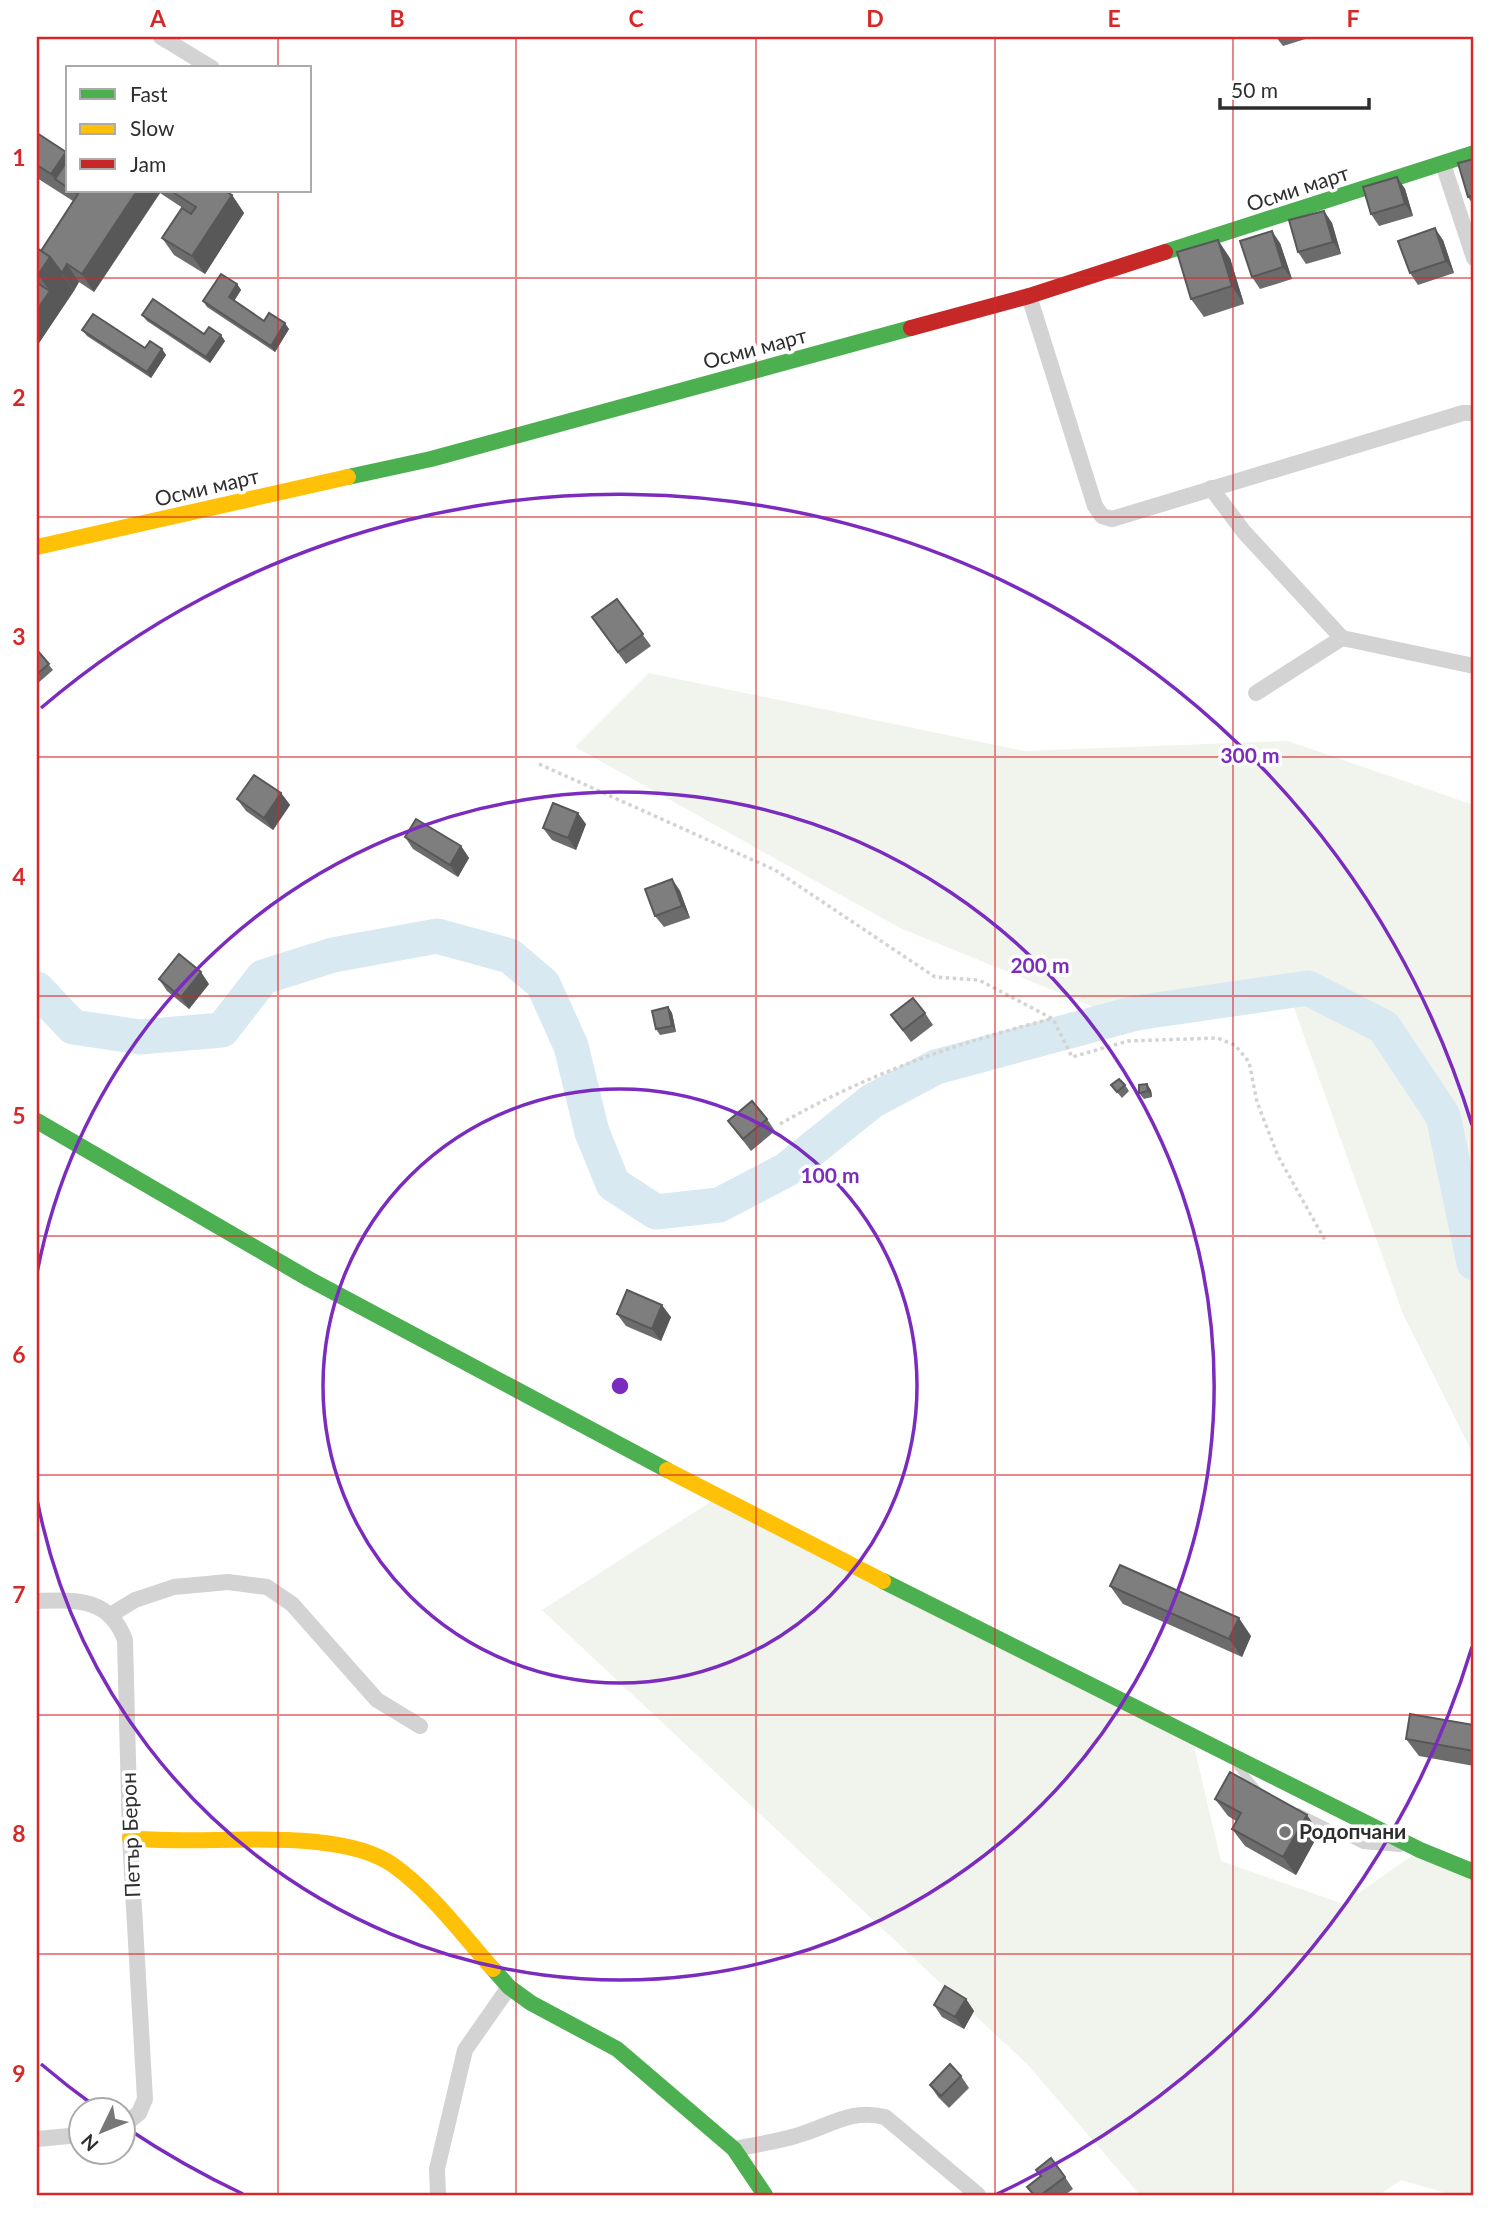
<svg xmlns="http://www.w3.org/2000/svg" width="1511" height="2232" font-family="Lato,sans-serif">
<rect width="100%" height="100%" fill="#fff"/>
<g fill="#f1f4ec">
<polygon points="649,673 1024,751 1288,741 1474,805 1474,1456 1403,1314 1288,991 1099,1009 900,928 575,747"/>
<polygon points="718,1497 1191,1733 1221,1861 1343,1904 1420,1850 1474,1876 1474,2195 1453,2195 1401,2180 1379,2195 1140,2195 1027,2064 542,1610"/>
</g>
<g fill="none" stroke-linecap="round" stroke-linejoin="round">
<polyline stroke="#d8e9f1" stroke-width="35" points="37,989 73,1027 140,1037 222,1030 263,977 333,955 437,936 510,956 543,984 571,1046 592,1132 613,1184 656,1212 719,1205 786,1170 872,1101 936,1067 1136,1013 1308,988 1384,1027 1443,1116 1474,1263"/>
<g stroke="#d3d3d3" stroke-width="3.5" stroke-dasharray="3.5 3.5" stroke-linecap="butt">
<polyline points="539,764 775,870 935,977 979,980 1053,1019 1072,1057 1128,1041 1217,1038 1235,1045 1249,1062 1257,1102 1278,1156 1326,1242"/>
<path d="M780 1124C865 1075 956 1043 1051 1019"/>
</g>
<g stroke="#d3d3d3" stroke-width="8">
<polyline points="1238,1767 1259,1792"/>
<polyline points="1298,1812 1363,1845 1400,1848"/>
</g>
<g stroke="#d3d3d3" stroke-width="16">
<polyline points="161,37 212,68"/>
<polyline points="1443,164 1474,258"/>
<polyline points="1029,296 1095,506 1102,516 1112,519 1463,413 1474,413"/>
<polyline points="1211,488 1244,532 1342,638 1474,666"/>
<polyline points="1256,693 1342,638"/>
<path d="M37 1601C76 1600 109 1597 125 1640L130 1838 145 2099 139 2113 122 2127"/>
<polyline points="112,1614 135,1600 174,1587 228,1582 267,1587 292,1604 377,1700 420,1726"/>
<polyline points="37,2139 80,2135"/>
<path d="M734 2149C758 2144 783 2141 805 2133 834 2123 854 2109 885 2117L978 2195"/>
<polyline points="438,2195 437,2169 465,2050 509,1987"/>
</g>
<g stroke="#4caf50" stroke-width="16">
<polyline points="1165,252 1474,153"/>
<polyline points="348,477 431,459 911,328"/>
<polyline points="37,1121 309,1279 667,1470"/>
<polyline points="883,1581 1420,1850 1474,1872"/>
<polyline points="493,1969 509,1987 531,2003 617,2049 734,2149 765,2195"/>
</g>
<g stroke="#ffc107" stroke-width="16">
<polyline points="37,547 348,477"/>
<polyline points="667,1470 883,1581"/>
<path d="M130 1838C202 1847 334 1824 393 1865 432 1893 461 1933 493 1969"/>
</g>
<polyline stroke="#c62828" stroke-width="16" points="911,328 1029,296 1165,252"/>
</g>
<g fill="#6c6c6c">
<polygon points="1276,37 1312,37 1283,46"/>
<polygon points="37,133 68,156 68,191 225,191 232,195 244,213 205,274 174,255 162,238 192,214 160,193 94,292 79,282 37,346 37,248 41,251 73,201 37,178"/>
<polygon points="1474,159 1474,206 1468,197"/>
<polygon points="1397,177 1405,189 1413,216 1379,226 1371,214"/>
<polygon points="1324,211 1332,223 1341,254 1306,264 1298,252"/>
<polygon points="1443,240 1454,273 1418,285 1410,273"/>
<polygon points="1280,243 1292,279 1260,289 1252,277"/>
<polygon points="1230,258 1244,304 1204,317 1191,299"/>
<polygon points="237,284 241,290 234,300 264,321 289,329 275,352 207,307 203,301"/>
<polygon points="142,315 204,334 225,341 210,363 147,321"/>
<polygon points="82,330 145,348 162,349 166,355 151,378 87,336"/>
<polygon points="617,599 651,646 626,664 592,617"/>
<polygon points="37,650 53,670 37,684"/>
<polygon points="281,793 290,805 273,830 246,811 237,799"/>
<polygon points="586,824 576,850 552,840 543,828"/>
<polygon points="405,837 461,846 469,858 458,877 413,849"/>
<polygon points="672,879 680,891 690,918 664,927 655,916"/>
<polygon points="159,979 209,984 189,1009 167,991"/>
<polygon points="668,1007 672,1013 676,1032 660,1035 656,1029"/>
<polygon points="925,1013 933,1025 911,1042 891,1015"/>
<polygon points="1111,1085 1125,1085 1129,1091 1122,1098"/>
<polygon points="1151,1090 1152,1097 1144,1099 1139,1093"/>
<polygon points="767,1119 775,1131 751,1151 728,1121"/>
<polygon points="617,1314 671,1317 661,1341 626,1326"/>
<polygon points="1110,1586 1251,1636 1242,1657 1123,1604"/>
<polygon points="1474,1725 1474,1766 1419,1756 1406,1739"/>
<polygon points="1215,1799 1307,1815 1319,1833 1296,1875 1245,1846 1232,1829 1236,1821 1228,1816"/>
<polygon points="966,1999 974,2011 964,2029 942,2017 934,2005"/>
<polygon points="961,2076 969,2088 949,2108 938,2097 930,2085"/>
<polygon points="1065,2177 1073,2189 1065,2195 1033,2195 1027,2187"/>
</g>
<g fill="#585858">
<polygon points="66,152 68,156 68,188 55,179 51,174"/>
<polygon points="1397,177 1405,189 1413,216 1405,204"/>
<polygon points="137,191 158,191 160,193 94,292 82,274"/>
<polygon points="232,195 244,213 205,274 192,256"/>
<polygon points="1324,211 1332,223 1341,254 1333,242"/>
<polygon points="1435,228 1443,240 1454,273 1446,261"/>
<polygon points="1272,231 1280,243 1292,279 1283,267"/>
<polygon points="1218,240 1230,258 1244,304 1232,286"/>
<polygon points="50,257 74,291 37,346 37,310 50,291 38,275"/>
<polygon points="67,264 79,282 74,291 62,273"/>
<polygon points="237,284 241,290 233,303 229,297"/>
<polygon points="285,323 289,329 275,352 271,346"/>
<polygon points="221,335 225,341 210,363 206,357"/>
<polygon points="162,349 166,355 151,378 147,372"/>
<polygon points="281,793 290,805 273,830 264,818"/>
<polygon points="578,813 586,824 576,850 568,838"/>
<polygon points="461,846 469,858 458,877 450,865"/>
<polygon points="672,879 680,891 690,918 682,906"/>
<polygon points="201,972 209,984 189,1009 181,997"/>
<polygon points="668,1007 672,1013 676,1032 672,1026"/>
<polygon points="1147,1084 1151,1090 1152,1097 1148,1091"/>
<polygon points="662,1305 671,1317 661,1341 652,1329"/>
<polygon points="1239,1618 1251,1636 1242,1657 1229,1639"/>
<polygon points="1307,1815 1319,1833 1296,1875 1283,1857"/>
<polygon points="966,1999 974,2011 964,2029 955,2017"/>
</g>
<g fill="#7e7e7e" stroke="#585858" stroke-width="2">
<polygon points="37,133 66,152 51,174 37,165"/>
<polygon points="1474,159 1474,195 1468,197 1458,163"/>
<polygon points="68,160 68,188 55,179"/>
<polygon points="1397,177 1405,204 1371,214 1363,187"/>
<polygon points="73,191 137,191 82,274 67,264 62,273 50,257 41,251 78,194"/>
<polygon points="171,191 225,191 232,195 192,256 162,238 182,208 191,214 196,207"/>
<polygon points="1324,211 1333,242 1298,252 1289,220"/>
<polygon points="1435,228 1446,261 1410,273 1398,241"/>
<polygon points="1272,231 1283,267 1252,277 1240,241"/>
<polygon points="1218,240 1232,286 1191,299 1177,252"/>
<polygon points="37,248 50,257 38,275 37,274"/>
<polygon points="221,274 237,284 229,297 264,321 269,313 285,323 271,346 203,301"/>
<polygon points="37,283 50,291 37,310"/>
<polygon points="153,299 204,334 209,327 221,335 206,357 142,315"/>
<polygon points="93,314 145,348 150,341 162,349 147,372 82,330"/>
<polygon points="617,599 643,634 618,652 592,617"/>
<polygon points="37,650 49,664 37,674"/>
<polygon points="254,775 281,793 264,818 237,799"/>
<polygon points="553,803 578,813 568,838 543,828"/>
<polygon points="416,819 461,846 450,865 405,837"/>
<polygon points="672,879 682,906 655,916 645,889"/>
<polygon points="179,954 201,972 181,997 159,979"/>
<polygon points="913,998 925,1013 903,1030 891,1015"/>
<polygon points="668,1007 672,1026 656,1029 652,1011"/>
<polygon points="1119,1079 1125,1085 1117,1092 1111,1085"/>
<polygon points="1147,1084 1148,1091 1139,1093 1139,1085"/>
<polygon points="752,1101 767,1119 743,1139 728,1121"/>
<polygon points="627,1290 662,1305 652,1329 617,1314"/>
<polygon points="1120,1565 1239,1618 1229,1639 1110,1586"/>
<polygon points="1410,1714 1474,1725 1474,1751 1406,1739"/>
<polygon points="1230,1772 1307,1815 1283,1857 1232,1829 1241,1813 1215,1799"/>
<polygon points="945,1986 966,1999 955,2017 934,2005"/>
<polygon points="950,2064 961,2076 941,2096 930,2085"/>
<polygon points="1051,2158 1065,2177 1041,2195 1034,2195 1027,2187 1041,2176 1036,2170"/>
</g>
<path fill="none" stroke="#d62828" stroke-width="2" stroke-opacity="0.55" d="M278 37V68M516 37V2195M756 37V2195M995 37V2195M1233 37V2195M278 191V2195M37 278H1474M37 517H1474M37 757H1474M37 996H1474M37 1236H1474M37 1475H1474M37 1715H1474M37 1954H1474"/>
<g fill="none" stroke="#7b2cbf" stroke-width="3.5">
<circle cx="620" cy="1386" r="297"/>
<path d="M37 1273A594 594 0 1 1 37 1499"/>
<path d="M1472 1647A891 891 0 0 1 997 2194M243 2194A891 891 0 0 1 128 2129M96 2107A891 891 0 0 1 41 2064M41 708A891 891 0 0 1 1472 1125"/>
</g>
<circle fill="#777" stroke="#fff" stroke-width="2.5" cx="1285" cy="1832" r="7"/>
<g text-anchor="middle" stroke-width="7" stroke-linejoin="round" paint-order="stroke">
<g font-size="21" fill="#2e2e2e" stroke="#fff">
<text transform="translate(1298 189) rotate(-18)" y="7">Осми март</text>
<text transform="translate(755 349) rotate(-15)" y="7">Осми март</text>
<text transform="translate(207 488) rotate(-13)" y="7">Осми март</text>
<text transform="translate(131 1835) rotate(-92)" y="7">Петър Берон</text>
</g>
<g font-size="21" font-weight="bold" fill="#2e2e2e" stroke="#fff" text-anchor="start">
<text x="1299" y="1839">Родопчани</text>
</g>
</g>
<circle cx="620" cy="1386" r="10" fill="#7b2cbf" stroke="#fff" stroke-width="3.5"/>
<g font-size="21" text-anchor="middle" font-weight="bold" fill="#7b2cbf" stroke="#fff" stroke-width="7" stroke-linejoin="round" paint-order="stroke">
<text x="1250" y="763">300 m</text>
<text x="1040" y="973">200 m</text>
<text x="830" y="1183">100 m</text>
</g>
<rect width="1511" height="2232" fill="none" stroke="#ffffff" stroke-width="77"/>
<rect x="66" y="66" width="245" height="126" fill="#ffffff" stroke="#ababab" stroke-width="2"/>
<rect x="80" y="89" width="35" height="10" fill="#4caf50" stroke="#ababab" stroke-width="2"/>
<text x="130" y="102" font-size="21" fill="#2e2e2e">Fast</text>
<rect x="80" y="124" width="35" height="10" fill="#ffc107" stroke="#ababab" stroke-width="2"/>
<text x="130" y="136" font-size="21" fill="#2e2e2e">Slow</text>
<rect x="80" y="159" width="35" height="10" fill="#c62828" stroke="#ababab" stroke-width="2"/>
<text x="130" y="172" font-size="21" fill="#2e2e2e">Jam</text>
<g transform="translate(102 2131) rotate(227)"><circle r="33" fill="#ffffff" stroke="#ababab" stroke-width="2"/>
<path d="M0-5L12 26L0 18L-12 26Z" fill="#777777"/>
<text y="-10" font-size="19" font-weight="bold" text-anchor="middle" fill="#2e2e2e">N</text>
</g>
<path d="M1220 98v10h149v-10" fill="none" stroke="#2e2e2e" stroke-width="3.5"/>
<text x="1231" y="98" font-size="21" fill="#2e2e2e" stroke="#ffffff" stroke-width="5" paint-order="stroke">50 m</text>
<rect x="38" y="38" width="1434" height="2156" fill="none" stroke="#d62828" stroke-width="2.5"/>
<g font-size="23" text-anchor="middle" font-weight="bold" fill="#d62828">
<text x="158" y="27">A</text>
<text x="397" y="27">B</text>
<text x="636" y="27">C</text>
<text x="875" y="27">D</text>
<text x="1114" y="27">E</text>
<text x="1353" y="27">F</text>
<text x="19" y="166">1</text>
<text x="19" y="406">2</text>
<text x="19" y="645">3</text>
<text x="19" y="885">4</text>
<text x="19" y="1124">5</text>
<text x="19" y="1363">6</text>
<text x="19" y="1603">7</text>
<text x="19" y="1842">8</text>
<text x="19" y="2082">9</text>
</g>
</svg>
